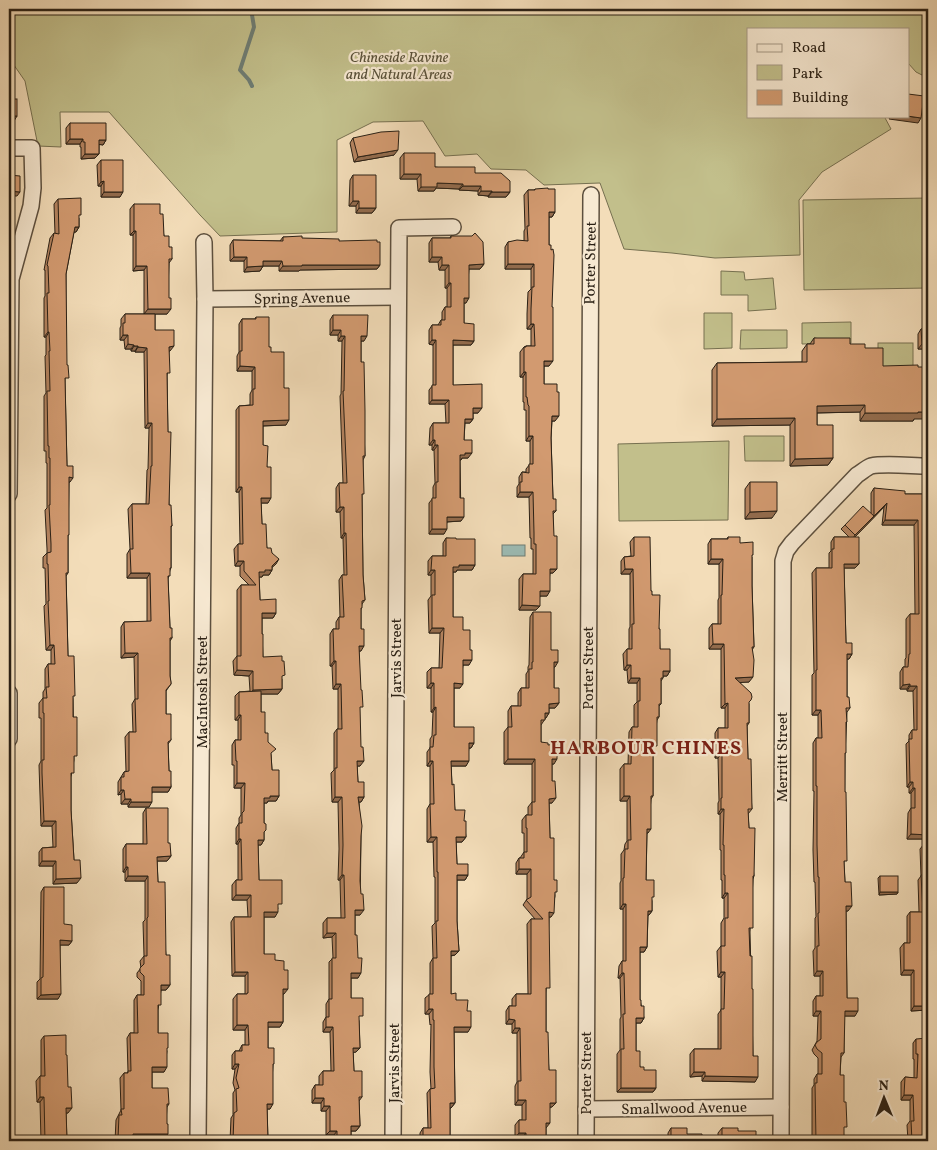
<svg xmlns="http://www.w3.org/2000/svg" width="937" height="1150" font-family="Vollkorn,serif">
<rect width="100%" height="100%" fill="#f3ddb9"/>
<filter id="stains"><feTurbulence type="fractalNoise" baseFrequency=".004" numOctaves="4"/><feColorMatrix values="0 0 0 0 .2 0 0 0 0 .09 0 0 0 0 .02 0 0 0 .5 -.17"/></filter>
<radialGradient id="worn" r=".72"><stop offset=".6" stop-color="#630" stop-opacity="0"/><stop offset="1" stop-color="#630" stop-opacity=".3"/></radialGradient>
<g fill="#c2bf8b" stroke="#767050">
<polygon points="9,9 928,9 928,78 916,72 908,63 908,29 748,29 748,116 884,116 891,129 822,172 799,200 800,255 715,258 672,253 624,249 600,183 544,185 526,170 491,169 477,154 445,156 423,121 373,122 337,140 337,232 220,236 200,215 109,112 60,112 61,147 38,146 25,81 9,58"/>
<polygon points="928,198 928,288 804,290 803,200"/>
<polygon points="721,271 744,272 745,280 773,278 776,309 748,311 748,295 721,295"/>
<polygon points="704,313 732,313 732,348 704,349"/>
<polygon points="851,322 851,343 802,344 802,323"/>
<polygon points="741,330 787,330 787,348 740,349"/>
<rect x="878" y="343" width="35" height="30"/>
<polygon points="744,436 784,436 784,461 745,461"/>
<polygon points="729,441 728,520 619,521 618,444"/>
</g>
<rect fill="#9cbbb4" stroke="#6e7d74" x="502" y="545" width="23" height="11"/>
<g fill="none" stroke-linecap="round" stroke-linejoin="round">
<polyline stroke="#6e7d74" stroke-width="4" points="251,9 254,27 240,70 249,80 252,86"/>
<g stroke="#5c4f3e" stroke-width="18">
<g id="minor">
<polyline points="9,148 32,148 33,188 31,206 11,279 9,494"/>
<polyline points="205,299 398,297"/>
<polyline points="9,693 9,739"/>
<polyline points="586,1109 781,1107"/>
<polyline points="198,1141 205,299 204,242"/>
<polyline points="393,1141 399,228 453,227"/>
<polyline points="586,1141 591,195"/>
<path d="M781 1141 783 561 786 551 792 543 857 475C862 472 866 468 871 466 884 463 913 466 928 466"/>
</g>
</g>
<use href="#minor" stroke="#f7e9d2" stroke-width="15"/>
</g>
<g fill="#b58460" stroke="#2a2015">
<polygon points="70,123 106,140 103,145 99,144 99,154 95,158 81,159 81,147 80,147 80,144 66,144 66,128"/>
<polygon points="353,138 394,155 354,162 350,143"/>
<polygon points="404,153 435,167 475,173 510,192 506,197 488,197 488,196 478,195 478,191 459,190 459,189 436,188 434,191 418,191 417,179 400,179 400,158"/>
<polygon points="101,160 120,197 101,197 101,186 98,186 97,165"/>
<polygon points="353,175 376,208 372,213 356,213 356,206 349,206 350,180"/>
<polygon points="535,189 555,212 552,217 549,217 549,366 544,366 544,384 555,421 552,421 551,438 553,499 556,511 553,514 553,573 550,573 547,596 540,596 536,610 519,610 519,579 523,574 533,574 533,549 531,549 531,538 530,538 529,497 517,497 517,487 519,484 519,477 522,472 526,472 526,469 530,464 530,441 526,441 526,410 524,410 524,402 523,402 523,377 520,377 520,352 524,347 526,346 531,346 531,329 527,329 527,314 528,292 531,289 531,269 505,269 505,247 508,242 524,241 524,231 525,229 524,195 528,190 534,190"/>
<polygon points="58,199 79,218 79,227 76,232 74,232 66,274 65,383 67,466 70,482 69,482 68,537 68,573 66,576 68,656 73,699 74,760 71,777 71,810 74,860 77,883 53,884 53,866 39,866 39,852 42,848 53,847 52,826 41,826 39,765 41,761 41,718 39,718 39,703 43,698 43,692 45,689 45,669 48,664 51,664 51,650 46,650 44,606 46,604 45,568 43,568 43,557 47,553 47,549 45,510 47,508 47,463 46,463 46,451 44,451 44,396 46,393 45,356 46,355 46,337 44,337 44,298 45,296 45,270 44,270 50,238 54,233 55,234 54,204"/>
<polygon points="134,204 160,214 164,236 169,247 172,259 169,263 167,314 155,314 155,330 170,351 169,351 167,376 169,505 172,526 171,527 171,568 170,570 168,579 170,628 172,638 170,641 170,676 171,684 166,691 166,714 171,740 168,744 169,771 171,787 168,792 152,792 149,807 128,807 128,804 121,804 121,794 118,795 118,782 124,772 126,771 125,737 129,732 133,732 132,704 135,699 134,657 121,658 121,627 124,622 147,622 147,578 127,578 127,554 130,549 128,509 132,504 146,504 147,470 148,469 149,428 145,428 144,352 135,352 135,351 131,351 131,349 125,349 124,340 120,340 120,328 121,326 121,319 125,314 144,314 144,270 133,271 133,235 130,235 130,209"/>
<polygon points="451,236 484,264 480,269 469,269 466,303 464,303 464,323 474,341 471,345 453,345 453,385 478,413 473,413 473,419 470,423 465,423 464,440 468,458 462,458 461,460 460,460 461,521 447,522 444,534 429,534 429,503 433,498 433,487 435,483 434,450 432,450 432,445 429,445 430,428 433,423 446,423 445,404 429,404 429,390 433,385 433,345 429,344 429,330 432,325 438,325 441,320 442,320 442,312 445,307 447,307 447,288 445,288 445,270 439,270 438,262 429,262 429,243 432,238 450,238"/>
<polygon points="283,237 339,241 380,265 377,269 300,270 299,271 279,271 279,266 263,266 260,271 244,272 244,261 230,261 230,245 233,240 280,241"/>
<polygon points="333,315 364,341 361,341 361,362 365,456 363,460 362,496 363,575 365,600 362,604 361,610 361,651 359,651 360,766 357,766 358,782 364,797 361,802 359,802 361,836 360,915 355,915 355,935 358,978 351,978 351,998 359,1021 360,1048 356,1052 353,1052 354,1071 362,1097 359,1101 360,1126 356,1131 351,1131 351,1141 334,1141 334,1135 326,1135 326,1111 321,1111 321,1103 312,1103 312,1090 315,1085 319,1085 319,1076 323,1071 331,1071 330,1032 323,1032 323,1022 326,1017 326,1004 329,999 329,962 333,958 332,937 323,938 323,923 327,918 341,918 340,880 338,880 339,849 338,802 332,802 331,773 334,770 334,733 337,729 338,729 338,689 333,689 332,666 330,666 330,634 333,629 336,629 336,622 339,617 340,617 339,580 342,575 344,575 343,538 341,538 340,512 336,512 336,488 339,483 343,483 340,396 341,394 342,341 338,341 338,335 330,335 330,320"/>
<polygon points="256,317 269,347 284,388 286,425 263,426 263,445 267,467 268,503 261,503 262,524 267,548 272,553 276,564 272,567 272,570 269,575 263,575 262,577 259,577 260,600 276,613 273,618 262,618 262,634 263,657 282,679 282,689 278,694 261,694 261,712 265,733 271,755 272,770 279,796 276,801 268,801 267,803 264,803 264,840 261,845 258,845 259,880 278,908 275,917 264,917 264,954 275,960 284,994 283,994 283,1022 280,1027 268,1027 268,1048 273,1065 270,1109 267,1109 268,1141 230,1141 231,1118 233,1115 233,1093 235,1090 233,1083 235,1069 232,1069 232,1055 235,1051 239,1051 242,1045 245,1045 245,1030 233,1030 233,999 237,994 245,994 245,976 232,976 231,922 234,917 248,917 247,900 232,900 232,885 236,880 238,880 238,844 236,844 236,828 239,823 239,818 241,815 241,788 234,788 234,765 232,765 232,745 235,740 238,740 238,720 235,720 235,696 239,692 250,691 249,676 234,675 233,661 237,656 237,590 241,585 249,585 240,576 240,566 235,566 234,549 238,544 240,544 239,492 236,492 236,410 239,406 250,405 250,394 252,390 252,371 237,371 237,356 239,352 239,324 242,319 255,319"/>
<polygon points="921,329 928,329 928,349 918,349 918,334"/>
<polygon points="814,338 850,344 865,348 883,366 914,419 913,421 860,421 860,412 817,413 817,425 833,458 828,465 790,466 790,425 712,426 712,370 717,363 802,362 802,351 807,344 810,344"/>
<polygon points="750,482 772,518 745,519 745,489"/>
<polygon points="874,488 905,494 928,494 927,839 907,839 908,813 911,808 911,793 909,793 909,787 907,787 906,744 909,741 909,735 912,730 914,730 913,691 907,691 907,689 900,689 900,672 903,667 905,667 905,659 906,658 906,619 910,614 915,614 914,525 882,525 884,507 855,537 859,564 855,568 844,568 846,643 852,654 849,659 847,659 847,697 850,708 847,712 845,755 844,864 845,882 848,911 846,911 847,998 855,1016 844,1016 844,1053 841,1057 840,1075 844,1141 812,1141 812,1088 814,1085 814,1079 817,1074 818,1074 818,1058 814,1054 812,1050 817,1041 818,1016 813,1016 813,1001 816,996 820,996 820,976 814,976 813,951 815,948 815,918 816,917 815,882 814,882 813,850 814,791 813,791 813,743 816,738 818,738 818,715 812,715 812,675 814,673 812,573 816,568 829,568 829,553 831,551 831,542 834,537 849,537 841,529 845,525 871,513 871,493"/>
<polygon points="634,537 652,595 659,629 660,649 670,671 667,676 663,676 663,678 661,681 661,704 659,706 659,717 657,720 653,750 653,796 651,799 648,833 647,833 646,880 652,901 652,911 649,915 648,915 647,947 644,952 640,952 640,1000 644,1018 641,1023 636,1023 636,1051 640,1067 644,1070 656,1088 653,1092 617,1092 617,1054 620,1050 620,1019 621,1017 620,978 618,978 619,966 622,961 623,961 623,909 620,909 620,883 621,881 621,854 624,850 625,844 627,841 627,801 620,801 620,769 624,764 628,764 629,732 632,727 634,727 634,705 637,702 637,683 628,683 627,670 624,670 623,654 627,649 629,649 629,629 630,627 630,574 621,574 621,561 624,557 631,556 630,542"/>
<polygon points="728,537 740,543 752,557 752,586 754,647 752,650 749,682 740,682 749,704 749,723 747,726 748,759 752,809 748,814 749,828 754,876 753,879 750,932 753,1056 755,1082 702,1081 702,1076 690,1077 690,1054 694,1049 718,1049 718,1014 721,1010 721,977 718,977 717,951 721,946 721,923 724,918 724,898 722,898 722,880 721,880 721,850 720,850 720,814 718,814 718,803 719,801 718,758 715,758 715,733 718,728 725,728 725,708 721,708 721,649 709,649 709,628 712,624 718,624 718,600 719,598 719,564 708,564 708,544 711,539 727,539"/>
<polygon points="446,538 456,539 475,565 472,570 457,570 456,572 453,572 453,617 463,630 469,665 463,665 460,688 454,688 454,727 474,743 471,748 469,748 466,766 451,766 452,785 455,810 464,821 466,837 462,842 456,842 457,864 468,875 465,880 457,880 457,921 459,951 455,955 451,956 451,994 456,1000 468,1032 454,1032 455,1103 451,1108 450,1108 450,1141 420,1141 420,1133 423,1128 428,1128 427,1093 430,1089 431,1089 430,1072 431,1024 430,1025 429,1014 425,1014 425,998 430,994 430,963 433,958 432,926 435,923 435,877 434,877 433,842 427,842 427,809 430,804 430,766 427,766 427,752 430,748 430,739 432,736 433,712 431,712 431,688 427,688 427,672 431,668 439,668 440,633 429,633 428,600 431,596 431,575 428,575 428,561 432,556 443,556 443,543"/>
<polygon points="533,612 551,650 555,667 554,667 554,688 559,703 555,708 549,708 549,713 541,725 541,742 548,745 554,764 552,764 552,803 549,803 550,838 555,896 551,917 549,917 546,993 546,1032 549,1070 556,1103 552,1107 550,1107 546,1128 546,1141 522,1141 522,1138 515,1138 515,1125 519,1120 522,1120 522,1105 515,1105 515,1086 517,1082 517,1033 512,1033 512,1024 506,1024 506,1011 509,1006 512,1006 512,999 516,994 528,994 527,924 531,919 535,919 523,905 527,899 527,874 516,874 516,863 519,858 520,858 524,852 524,833 522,833 522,820 526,815 528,815 528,807 532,802 532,764 504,764 504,732 508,727 508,711 511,706 518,706 518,693 521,688 526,688 526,674 528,671 528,667 529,665 530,617"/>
<polygon points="146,808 168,843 171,856 167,861 157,861 158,882 166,955 170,985 166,990 161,990 158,1010 158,1033 167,1051 164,1072 152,1072 152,1088 169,1104 167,1107 165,1138 132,1139 131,1141 115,1141 116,1120 121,1110 120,1078 124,1073 127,1073 128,1072 127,1038 130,1033 134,1033 134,1000 137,995 141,995 141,981 137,977 137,973 141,968 140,961 144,956 143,922 145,920 145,881 125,881 125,872 123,872 123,849 126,844 143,844 143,813"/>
<polygon points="924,844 928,844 928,965 924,965 924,981 928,981 928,1010 911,1011 911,975 901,975 900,948 904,943 907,943 907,916 910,912 919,912 918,880 921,876 920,849"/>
<polygon points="880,876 898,892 897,894 879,895 878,878"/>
<polygon points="44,887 72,941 69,945 60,945 58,999 37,999 37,982 40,979 41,892"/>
<polygon points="44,1036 66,1055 68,1113 66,1113 67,1141 41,1141 40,1102 37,1102 36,1081 40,1076 41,1076 41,1040"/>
<polygon points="916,1039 928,1141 908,1141 907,1125 910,1121 910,1100 901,1100 901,1082 905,1077 914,1078 914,1059 913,1059 913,1043"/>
<polygon points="671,1128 702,1141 668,1141 668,1133"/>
<polygon points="722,1128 738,1131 756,1141 718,1141 718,1133"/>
</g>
<g fill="#936c4e" stroke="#2a2015">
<polygon points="9,116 17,116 14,121 9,121"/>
<polygon points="891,116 907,116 921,118 918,123 889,119"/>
<polygon points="70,139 83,139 80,144 66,144"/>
<polygon points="99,140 106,140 103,145 95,144"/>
<polygon points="398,150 394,155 354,162 358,157"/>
<polygon points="85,154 99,154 95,158 81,159"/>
<polygon points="404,174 421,174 417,179 400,179"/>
<polygon points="104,181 101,186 98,186 101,182"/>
<polygon points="437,183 463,184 459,189 436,188 434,191 418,191 421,187"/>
<polygon points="463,186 481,186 478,191 459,190"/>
<polygon points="9,191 20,192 17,196 9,196"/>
<polygon points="481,191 492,191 488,196 478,195"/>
<polygon points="104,192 123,192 120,197 101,197"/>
<polygon points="492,192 510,192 506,197 488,197"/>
<polygon points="353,201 359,201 356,206 349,206"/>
<polygon points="359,208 376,208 372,213 356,213"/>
<polygon points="549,212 555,212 552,217 546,217"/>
<polygon points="75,227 79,227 76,232 72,232"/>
<polygon points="134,231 136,231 133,235 130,235"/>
<polygon points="234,257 247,257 244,261 230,261"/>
<polygon points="432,257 442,257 438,262 429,262"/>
<polygon points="263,261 282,261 279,266 260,266"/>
<polygon points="484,264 480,269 466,269 469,265"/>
<polygon points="508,264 534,264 531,269 505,269"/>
<polygon points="302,265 380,265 377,269 300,270 299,271 279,271 283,266"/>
<polygon points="442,265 449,265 445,270 439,270"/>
<polygon points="136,266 147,266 144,270 133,271"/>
<polygon points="263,266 260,271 244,272 247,267"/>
<polygon points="449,283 451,283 447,288 445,288"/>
<polygon points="464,298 469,298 466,303 461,303"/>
<polygon points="148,309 171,309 167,314 144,314"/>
<polygon points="531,324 534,324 531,329 527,329"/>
<polygon points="333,330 341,330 338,335 330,335"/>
<polygon points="48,332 49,332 46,337 44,337"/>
<polygon points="123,335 128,335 124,340 120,340"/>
<polygon points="341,336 345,336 342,341 338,341"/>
<polygon points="361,336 367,336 364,341 358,341"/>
<polygon points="432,340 436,340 433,345 429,344"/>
<polygon points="453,340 474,341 471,345 449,345"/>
<polygon points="128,344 134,345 131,349 125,349"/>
<polygon points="922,344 928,344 928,349 918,349"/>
<polygon points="134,346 138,346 135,351 131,351"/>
<polygon points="174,346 170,351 166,351 169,347"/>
<polygon points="138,347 147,348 144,352 135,352"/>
<polygon points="544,361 553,361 549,366 540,366"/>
<polygon points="240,366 255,367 252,371 237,371"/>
<polygon points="524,372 526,372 523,377 520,377"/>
<polygon points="432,400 449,400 445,404 429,404"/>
<polygon points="865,405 860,412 811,413 817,406"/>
<polygon points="473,408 482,408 478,413 470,413"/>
<polygon points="918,412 928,412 928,419 914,419 913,421 860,421 865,413"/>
<polygon points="552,416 559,416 555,421 548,421"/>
<polygon points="795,418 790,425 712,426 717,419"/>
<polygon points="465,419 473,419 470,423 461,423"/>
<polygon points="289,420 286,425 260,426 263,421"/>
<polygon points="148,423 152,423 149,428 145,428"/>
<polygon points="529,436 533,436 530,441 526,441"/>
<polygon points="433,440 435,440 432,445 429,445"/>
<polygon points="435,445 438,445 434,450 432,450"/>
<polygon points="465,453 472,453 468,458 462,458 461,460 456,460 460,455"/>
<polygon points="833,458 828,465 790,466 795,459"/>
<polygon points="69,477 73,478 70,482 66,482"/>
<polygon points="239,487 242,487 239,492 236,492"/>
<polygon points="520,492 533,492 529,497 517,497"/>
<polygon points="261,498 271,498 268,503 258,503"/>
<polygon points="887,503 884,507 852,540 855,535"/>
<polygon points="340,507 344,507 340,512 336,512"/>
<polygon points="777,511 772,518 745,519 750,512"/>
<polygon points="447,517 464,517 461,521 444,522"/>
<polygon points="885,520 918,520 914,525 882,525"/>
<polygon points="432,529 447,529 444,534 429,534"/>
<polygon points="344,533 346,533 343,538 341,538"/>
<polygon points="279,559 276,564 269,570 272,570 269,575 263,575 262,577 256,577 259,572 272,566"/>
<polygon points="711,559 723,559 719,564 708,564"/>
<polygon points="238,561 244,561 240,566 235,566"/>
<polygon points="844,564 859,564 855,568 841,568"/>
<polygon points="459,565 475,565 472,570 457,570 456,572 450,572 453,567"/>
<polygon points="550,569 557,569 553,573 547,573"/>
<polygon points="625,569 633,569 630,574 621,574"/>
<polygon points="431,570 435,570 431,575 428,575"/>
<polygon points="131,573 150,573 147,578 127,578"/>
<polygon points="540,591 550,591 547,596 537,596"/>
<polygon points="522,605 540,606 536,610 519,610"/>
<polygon points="262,613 276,613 273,618 259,618"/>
<polygon points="432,628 444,628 440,633 429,633"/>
<polygon points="713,644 724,644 721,649 709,649"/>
<polygon points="50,645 54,645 51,650 46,650"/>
<polygon points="359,646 364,646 361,651 356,651"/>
<polygon points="125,653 138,653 134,657 121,658"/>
<polygon points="847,654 852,654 849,659 843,659"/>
<polygon points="463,660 472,660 469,665 460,665"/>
<polygon points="334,661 336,661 332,666 330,666"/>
<polygon points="554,662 558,662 555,667 551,667"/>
<polygon points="627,665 631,665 627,670 624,670"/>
<polygon points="237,670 253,671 249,676 234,675"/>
<polygon points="663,671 670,671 667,676 660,676"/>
<polygon points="753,677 749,682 732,683 735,678"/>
<polygon points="631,678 640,678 637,683 628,683"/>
<polygon points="431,683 434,683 431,688 427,688"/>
<polygon points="454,683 463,684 460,688 451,688"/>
<polygon points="336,684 341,684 338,689 333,689"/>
<polygon points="910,684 907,689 900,689 903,685"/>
<polygon points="910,686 917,686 913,691 907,691"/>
<polygon points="282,689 278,694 250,694 253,690"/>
<polygon points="559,703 555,708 546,708 549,704"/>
<polygon points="728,703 725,708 721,708 725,704"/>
<polygon points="436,707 433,712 431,712 434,708"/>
<polygon points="816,710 821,710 818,715 812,715"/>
<polygon points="545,713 549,713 546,718 542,718"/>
<polygon points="239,715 241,715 238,720 235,720"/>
<polygon points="469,743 474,743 471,748 466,748"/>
<polygon points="718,753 722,753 718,758 715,758"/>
<polygon points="508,759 535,759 532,764 504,764"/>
<polygon points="552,759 557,759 554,764 549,764"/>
<polygon points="357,761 364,761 360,766 354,766"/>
<polygon points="430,761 433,761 430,766 427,766"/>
<polygon points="451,761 469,761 466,766 448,766"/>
<polygon points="910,782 913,782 909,787 907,787"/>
<polygon points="237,783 245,783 241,788 234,788"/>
<polygon points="152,787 171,787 168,792 148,792"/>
<polygon points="913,788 915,788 911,793 909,793"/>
<polygon points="121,790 124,790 121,794 118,795"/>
<polygon points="270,796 279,796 276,801 268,801 267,803 261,803 264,798"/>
<polygon points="624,796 630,796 627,801 620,801"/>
<polygon points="335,797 342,797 338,802 332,802"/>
<polygon points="358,797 364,797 361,802 355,802"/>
<polygon points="556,798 552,803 546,803 549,799"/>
<polygon points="125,799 131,799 128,804 121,804"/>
<polygon points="131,802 152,802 149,807 128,807"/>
<polygon points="721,809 724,809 720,814 718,814"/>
<polygon points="44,821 56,821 52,826 41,826"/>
<polygon points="647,829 651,829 648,833 643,833"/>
<polygon points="911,834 928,835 928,837 927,839 907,839"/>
<polygon points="431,837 437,837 433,842 427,842"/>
<polygon points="456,837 466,837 462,842 453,842"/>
<polygon points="239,839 241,839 238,844 236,844"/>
<polygon points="258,840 264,840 261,845 255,845"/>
<polygon points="171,856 167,861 154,861 157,857"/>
<polygon points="42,861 56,861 53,866 39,866"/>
<polygon points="126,867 128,867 125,872 123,872"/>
<polygon points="519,869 531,869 527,874 516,874"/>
<polygon points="342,875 344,875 340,880 338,880"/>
<polygon points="457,875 468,875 465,880 454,880"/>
<polygon points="128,876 148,876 145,881 125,881"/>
<polygon points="81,878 77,883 53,884 56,879"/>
<polygon points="880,892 898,892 897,894 879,895"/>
<polygon points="725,893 728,893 724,898 722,898"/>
<polygon points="236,895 251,895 247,900 232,900"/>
<polygon points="623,904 626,904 623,909 620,909"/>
<polygon points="846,906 852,906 848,911 842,911"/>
<polygon points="355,910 364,910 360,915 352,915"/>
<polygon points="648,911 652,911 649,915 644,915"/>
<polygon points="264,912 278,912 275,917 261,917"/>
<polygon points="549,912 554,913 551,917 545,917"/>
<polygon points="327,933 336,933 332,937 323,938"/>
<polygon points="60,940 72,941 69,945 57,945"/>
<polygon points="640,947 647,947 644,952 637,952"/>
<polygon points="451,951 459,951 455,955 447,956"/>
<polygon points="924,960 928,960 928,965 921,965"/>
<polygon points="904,970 914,970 911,975 901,975"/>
<polygon points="817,971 823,971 820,976 814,976"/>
<polygon points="235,972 248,972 245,976 232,976"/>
<polygon points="721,972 725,972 721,977 718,977"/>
<polygon points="351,973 361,973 358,978 348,978"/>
<polygon points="622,973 624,973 620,978 618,978"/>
<polygon points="161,985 170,985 166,990 158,990"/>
<polygon points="283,989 288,989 284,994 279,994"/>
<polygon points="61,994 58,999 37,999 41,995"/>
<polygon points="914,1006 928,1006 928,1010 911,1011"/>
<polygon points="429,1009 433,1009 429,1014 425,1014"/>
<polygon points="816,1011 821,1011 818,1016 813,1016"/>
<polygon points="845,1011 858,1011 855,1016 841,1016"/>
<polygon points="636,1018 644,1018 641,1023 633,1023"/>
<polygon points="509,1019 515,1020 512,1024 506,1024"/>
<polygon points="268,1022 283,1022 280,1027 265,1027"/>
<polygon points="237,1025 248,1025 245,1030 233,1030"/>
<polygon points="326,1027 333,1027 330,1032 323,1032"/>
<polygon points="454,1027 471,1027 468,1032 451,1032"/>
<polygon points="515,1028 520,1028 517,1033 512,1033"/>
<polygon points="353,1048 360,1048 356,1052 350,1053"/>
<polygon points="235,1064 239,1064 235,1069 232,1069"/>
<polygon points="152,1067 167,1067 164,1072 148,1072"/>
<polygon points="694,1072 705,1072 702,1076 690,1077"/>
<polygon points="705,1076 758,1077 755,1082 702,1081"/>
<polygon points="621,1088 656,1088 653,1092 617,1092"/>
<polygon points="904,1095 913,1095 910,1100 901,1100"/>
<polygon points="40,1097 44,1097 40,1102 37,1102"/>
<polygon points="315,1098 324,1098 321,1103 312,1103"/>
<polygon points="518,1100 526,1100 522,1105 515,1105"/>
<polygon points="450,1103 455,1103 451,1108 447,1108"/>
<polygon points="550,1103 556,1103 552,1107 547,1107"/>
<polygon points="267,1104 273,1104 270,1109 264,1109"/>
<polygon points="324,1106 330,1106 326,1111 321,1111"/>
<polygon points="66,1108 72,1108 68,1113 62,1113"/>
<polygon points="546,1123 550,1123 546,1128 542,1128"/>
<polygon points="351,1126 360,1126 356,1131 348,1131"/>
<polygon points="330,1131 337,1131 334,1135 326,1135"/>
<polygon points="519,1133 526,1133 522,1138 515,1138"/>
<polygon points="133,1134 168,1134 165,1138 132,1139 131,1141 117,1141 118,1139"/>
</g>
<g fill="#d29a70" stroke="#2a2015">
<polygon points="908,94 924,96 921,118 907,116 908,116"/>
<rect x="9" y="99" width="8" height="17"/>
<polygon points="70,123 106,123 106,140 99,140 99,154 85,154 85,142 83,142 83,139 70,139"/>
<polygon points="399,131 398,150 358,157 353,138 381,132"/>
<polygon points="404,153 435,153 435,167 475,167 475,173 501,173 510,181 510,192 492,192 492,191 481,191 481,186 463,186 463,184 437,183 437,187 421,187 421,174 404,174"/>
<polygon points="101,160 123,160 123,192 104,192 104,181 101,182"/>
<polygon points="9,175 20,176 20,192 9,191"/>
<polygon points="353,175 376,175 376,208 359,208 359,201 353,201"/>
<polygon points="548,188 548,189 555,189 555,212 549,212 549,245 551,245 551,250 553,249 554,255 552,307 553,307 553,361 544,361 544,384 557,384 557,392 559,392 559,416 552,416 551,438 553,499 556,499 556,511 553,511 554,536 557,536 557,569 550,569 550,591 540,591 540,606 522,605 523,574 536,574 536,544 534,544 534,533 533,492 520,492 520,482 522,482 522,472 529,473 529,464 533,464 533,436 529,436 529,406 528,405 527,397 526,397 526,372 524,372 524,347 526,347 526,346 535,346 534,324 531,324 531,309 532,287 534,287 534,264 508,264 508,242 517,240 528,241 527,226 529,226 528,190 535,190 535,189"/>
<polygon points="81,198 81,215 79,215 79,227 75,227 66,274 67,365 68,365 69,378 65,378 67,466 73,466 73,478 69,477 69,535 68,535 68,573 66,573 68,656 74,656 75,696 73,696 73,717 77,717 77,756 74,756 74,773 71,773 71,810 74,860 80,860 81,878 56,879 56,861 42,861 42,848 56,847 56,821 44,821 42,773 42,760 44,760 44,713 43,713 43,698 47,698 46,687 49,687 48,664 55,664 54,645 50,645 48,601 49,601 48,564 47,564 47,553 51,552 51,544 49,505 50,505 50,458 49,458 49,446 48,446 47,391 50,391 49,351 50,351 49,332 48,332 47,293 49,293 48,266 47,265 54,233 59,234 58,199"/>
<polygon points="134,204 160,204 160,214 163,214 164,236 169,236 169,247 172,247 172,259 169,259 169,298 171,298 171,309 148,309 147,266 136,266 136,231 134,231"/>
<polygon points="475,233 483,242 484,264 469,265 469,298 464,298 464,323 474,324 474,341 453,340 453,385 482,384 482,408 473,408 473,419 465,419 464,440 472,440 472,453 465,453 465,455 460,455 460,498 464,498 464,517 447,517 447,529 432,529 432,498 436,498 436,482 438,482 438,445 435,445 435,440 433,440 433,423 449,423 449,400 432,400 432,385 436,385 436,340 432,340 432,325 441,325 441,320 445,320 445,307 451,307 451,283 449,283 449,265 442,265 442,257 432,257 432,238 451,238 451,236 472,236"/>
<polygon points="302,236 302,238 339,239 339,241 377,240 377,242 380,242 380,265 302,265 302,266 283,266 282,261 263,261 263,266 247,267 247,257 234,257 233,240 283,241 283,237"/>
<polygon points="125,314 155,314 155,330 174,330 174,346 169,347 170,373 167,373 168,432 171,432 169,505 171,505 172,526 171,526 171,568 170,568 170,576 168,576 170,628 172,628 172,638 170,638 170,676 171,682 171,684 166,690 166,714 171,714 171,740 168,742 169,771 171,771 171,787 152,787 152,802 131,802 131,799 125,799 124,790 121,790 121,777 124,777 124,772 129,771 129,732 136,732 135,699 138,699 138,653 125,653 124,622 151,621 150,573 131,573 130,549 133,549 132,504 149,504 151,466 152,466 152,423 148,423 147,348 138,347 138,346 134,346 134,345 128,344 128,335 123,335 123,323 125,323"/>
<polygon points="333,315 368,315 367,336 361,336 361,362 364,362 365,411 365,456 363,456 364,494 362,494 363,575 365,600 362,601 362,608 361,608 361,629 364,629 364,646 359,646 361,690 362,690 363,707 360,707 361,747 363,747 364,761 357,761 358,782 364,782 364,797 358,797 362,826 361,836 360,881 361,894 363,894 364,910 355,910 355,935 357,935 358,958 362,958 361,973 351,973 351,998 363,998 363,1016 359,1016 360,1048 353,1048 354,1071 362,1071 362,1097 359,1097 360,1126 351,1126 351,1141 337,1141 337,1131 330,1131 330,1106 324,1106 324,1098 315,1098 315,1085 323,1085 323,1071 334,1071 333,1027 326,1027 326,1017 329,1017 329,999 332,999 332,958 336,958 336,933 327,933 327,918 345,918 344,875 342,875 343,845 342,797 335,797 335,768 337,768 337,729 342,729 341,684 336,684 336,661 334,661 333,629 339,629 339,617 344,617 342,575 347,575 346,533 344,533 344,507 340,507 339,483 347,483 343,391 344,391 345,336 341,336 341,330 333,330"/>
<polygon points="256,317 269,317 269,347 271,347 271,352 284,352 284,388 289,388 289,420 263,421 263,445 268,446 267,467 271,467 271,498 261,498 262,524 266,524 267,548 271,548 272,553 279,559 272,566 272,570 265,570 265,572 259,572 260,600 276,599 276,613 262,613 262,634 263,634 263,657 282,656 282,661 284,661 285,675 282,676 282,689 253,690 253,671 237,670 237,656 241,656 241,585 256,585 244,571 244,561 238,561 238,544 243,544 242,487 239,487 239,406 253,405 253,389 255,389 255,367 240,366 240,351 242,351 242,319 256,319"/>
<polygon points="921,329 928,329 928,344 922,344"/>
<polygon points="814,338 850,338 850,344 865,344 865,348 883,348 883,366 918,365 918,367 928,367 928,412 918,412 918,413 865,413 865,405 817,406 817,425 833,425 833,458 795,459 795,418 717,419 717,363 807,362 807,344 814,344"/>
<polygon points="750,482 777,482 777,511 750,512"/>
<polygon points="874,488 905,491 905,494 928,494 928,835 911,834 911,808 915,808 915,788 913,788 913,782 910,782 909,739 912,739 912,730 917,730 917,686 910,686 910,684 903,685 903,667 908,667 909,654 910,654 910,614 919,614 918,520 885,520 887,503 855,535 845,525 863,506 874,516"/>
<polygon points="634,537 650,537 651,591 652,591 652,595 660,595 659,629 660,629 660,649 670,649 670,671 663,671 663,678 661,678 661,704 659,704 659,717 657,717 657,746 653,746 653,796 651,796 651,829 647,829 646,880 654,880 654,897 652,897 652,911 648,911 647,947 640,947 640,1000 641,1000 641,1006 644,1006 644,1018 636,1018 636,1051 640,1051 640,1067 644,1067 644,1070 656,1070 656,1088 621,1088 621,1049 624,1049 623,1014 625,1014 624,973 622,973 622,961 626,961 626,904 623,904 623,878 624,878 625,849 628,849 628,840 631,840 630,796 624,796 624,764 631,764 632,727 638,727 638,701 640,701 640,678 631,678 631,665 627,665 627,649 632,649 632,624 634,624 633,569 625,569 624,557 634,556"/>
<polygon points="728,537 740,537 740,543 753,542 753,555 752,555 752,586 754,647 752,647 754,660 753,677 735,678 751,693 752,697 751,700 749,702 749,723 747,723 748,759 751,759 752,809 748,809 749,828 755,828 754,876 753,876 753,928 749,928 750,956 752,956 752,989 753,989 753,1056 758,1056 758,1077 705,1076 705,1072 694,1072 694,1049 721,1049 721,1009 724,1009 725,972 721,972 721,946 725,946 725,918 728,918 728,893 725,893 725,875 724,875 724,845 723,845 724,809 721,809 721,798 722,798 722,753 718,753 718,728 728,728 728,703 725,704 724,644 713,644 712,624 721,624 721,595 722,595 723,559 711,559 711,539 728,539"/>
<polygon points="834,537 859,537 859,564 844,564 846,643 852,643 852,654 847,654 847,697 849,697 850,708 846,708 847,722 846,722 846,753 845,753 845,792 846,792 847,861 844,861 845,882 851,882 852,906 846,906 847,998 858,998 858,1011 845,1011 844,1053 841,1053 840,1075 844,1075 844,1102 846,1102 847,1127 844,1127 844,1141 816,1141 815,1083 817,1083 817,1074 822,1074 822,1053 817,1049 815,1045 817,1042 821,1039 821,1011 816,1011 816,996 823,996 823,971 817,971 817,946 819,946 818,913 819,913 819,877 818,877 817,845 817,786 816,786 816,738 822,738 821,710 816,710 816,670 817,670 816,568 832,568 832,549 834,549"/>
<polygon points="446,538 456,538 456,539 475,539 475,565 459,565 459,567 453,567 453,617 463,617 463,630 470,630 470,650 472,650 472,660 463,660 463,684 454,683 454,727 474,727 474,743 469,743 469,761 451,761 452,785 454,784 455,810 465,810 464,821 466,821 466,837 456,837 457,864 468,864 468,875 457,875 457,921 459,951 451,951 451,994 456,993 456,1000 468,1000 467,1011 471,1011 471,1027 454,1027 455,1103 450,1103 450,1141 423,1141 423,1128 431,1128 430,1089 435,1088 434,1067 434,1020 433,1020 433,1009 429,1009 429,994 433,994 433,958 437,958 436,921 438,921 438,872 437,872 437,837 431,837 430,804 434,804 433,761 430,761 430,747 433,747 434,735 436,735 436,707 434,708 434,683 431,683 431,668 442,668 444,628 432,628 432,595 435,595 435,570 431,570 432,556 446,556"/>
<polygon points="533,612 551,612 551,650 558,650 558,662 554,662 554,688 559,688 559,703 549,704 549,713 545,713 545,720 541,720 541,742 548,743 548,745 557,744 557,759 552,759 552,781 555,781 556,798 549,799 550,838 554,838 554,880 557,880 557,892 555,892 554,913 549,912 550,988 546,988 546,1032 548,1032 549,1070 556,1070 556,1103 550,1103 550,1123 546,1123 546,1141 526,1141 526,1133 519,1133 519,1120 526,1120 526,1100 518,1100 518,1081 521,1081 520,1028 515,1028 515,1020 509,1019 509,1006 516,1006 516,994 531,994 531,919 543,919 526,900 531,897 531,869 519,869 519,858 524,858 524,852 527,852 527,828 526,828 526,815 532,815 532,802 535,802 535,759 508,759 508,727 512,727 511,706 521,706 521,688 529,688 529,669 532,669 532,662 533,662"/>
<polygon points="261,691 261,712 265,712 265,733 268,733 268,742 276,749 271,753 272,770 279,770 279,796 270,796 270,798 264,798 264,823 266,824 266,830 264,832 264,840 258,840 259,880 282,880 282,904 278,904 278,912 264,912 264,954 275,954 275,960 284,961 284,970 288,970 288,989 283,989 283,1022 268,1022 268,1048 274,1048 274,1064 273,1064 273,1104 267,1104 268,1141 233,1141 234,1113 237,1111 236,1089 239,1088 236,1078 239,1064 235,1064 235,1051 242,1051 242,1045 249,1045 248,1025 237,1025 237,994 247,994 247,993 248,993 248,972 235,972 234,917 251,917 251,895 236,895 236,880 242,880 241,839 239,839 239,823 242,823 242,813 244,811 245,783 237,783 237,761 236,761 235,740 241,740 241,715 239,715 239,692"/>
<polygon points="146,808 168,808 168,843 170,843 171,856 157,857 158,882 165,882 166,955 170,955 170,985 161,985 161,1005 158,1005 158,1033 168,1033 168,1048 167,1048 167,1067 152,1067 152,1088 168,1088 169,1104 167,1104 167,1124 168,1124 168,1134 133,1134 133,1138 118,1139 119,1115 122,1115 121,1109 124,1109 124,1073 128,1073 128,1071 131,1071 130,1033 138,1033 137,995 144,995 144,976 140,972 140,968 144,964 144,956 147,956 147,918 148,917 148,876 128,876 128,867 126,867 126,844 147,844"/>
<polygon points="924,844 928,844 928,960 924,960 924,981 928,981 928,1006 914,1006 914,970 904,970 904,943 910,943 910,912 923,912 921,875 924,875"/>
<rect x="880" y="876" width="18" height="16"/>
<polygon points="44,887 64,887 64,924 72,925 72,941 60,940 61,994 41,995 41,978 43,977"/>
<polygon points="66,1035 66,1055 67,1055 68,1087 71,1087 72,1108 66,1108 67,1141 45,1141 44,1097 40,1097 40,1076 45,1076 44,1036"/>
<polygon points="928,1038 928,1141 912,1141 911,1121 914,1121 913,1095 904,1095 905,1077 917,1078 918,1054 916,1054 916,1039"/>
<polygon points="671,1128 687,1128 687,1134 702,1134 702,1141 671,1141"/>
<polygon points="722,1128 738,1128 738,1131 756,1131 756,1141 722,1141"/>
</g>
<g text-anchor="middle" stroke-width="4.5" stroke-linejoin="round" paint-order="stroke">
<g font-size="15" font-style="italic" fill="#585038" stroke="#f7e9d2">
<text x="399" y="62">Chineside Ravine<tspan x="399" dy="17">and Natural Areas</tspan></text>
</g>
<g font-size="15" fill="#2a2015" stroke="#f7e9d2">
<text transform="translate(590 263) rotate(-89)" y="5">Porter Street</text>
<text transform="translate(302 298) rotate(-1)" y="5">Spring Avenue</text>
<text transform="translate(396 658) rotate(-90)" y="5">Jarvis Street</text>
<text transform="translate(588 668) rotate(-90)" y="5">Porter Street</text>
<text transform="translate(202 692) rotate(-90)" y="5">MacIntosh Street</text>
<text transform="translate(782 757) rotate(-90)" y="5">Merritt Street</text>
<text transform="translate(394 1063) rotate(-90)" y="5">Jarvis Street</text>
<text transform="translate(586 1073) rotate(-90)" y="5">Porter Street</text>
<text transform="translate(684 1108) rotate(-1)" y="5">Smallwood Avenue</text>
</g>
<g font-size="20" font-weight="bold" letter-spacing="1" fill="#7a1f14" stroke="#f7e9d2">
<text x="646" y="754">HARBOUR CHINES</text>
</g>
</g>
<rect width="937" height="1150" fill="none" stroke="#f3ddb9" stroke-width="30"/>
<rect x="10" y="10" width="917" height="1130" fill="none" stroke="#2a2015" stroke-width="2.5"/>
<rect x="15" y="15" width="907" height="1120" fill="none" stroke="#2a2015"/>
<rect x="747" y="28" width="162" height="90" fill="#f7e9d2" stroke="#a59986"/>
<rect x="757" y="44" width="25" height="8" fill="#f7e9d2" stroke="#a59986"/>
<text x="792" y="52" font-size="15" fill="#2a2015">Road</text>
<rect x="757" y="65" width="25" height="15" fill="#c2bf8b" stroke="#a59986"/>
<text x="792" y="78" font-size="15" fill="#2a2015">Park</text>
<rect x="757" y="90" width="25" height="15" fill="#d29a70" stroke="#a59986"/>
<text x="792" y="102" font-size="15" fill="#2a2015">Building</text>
<g transform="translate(884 1098) rotate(359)" stroke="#f7e9d2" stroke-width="4" paint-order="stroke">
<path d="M0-4L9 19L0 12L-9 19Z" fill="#2a2015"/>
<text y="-8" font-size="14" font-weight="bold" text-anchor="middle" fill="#2a2015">N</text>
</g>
<rect width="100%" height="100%" filter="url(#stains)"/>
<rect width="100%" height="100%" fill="url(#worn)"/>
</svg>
